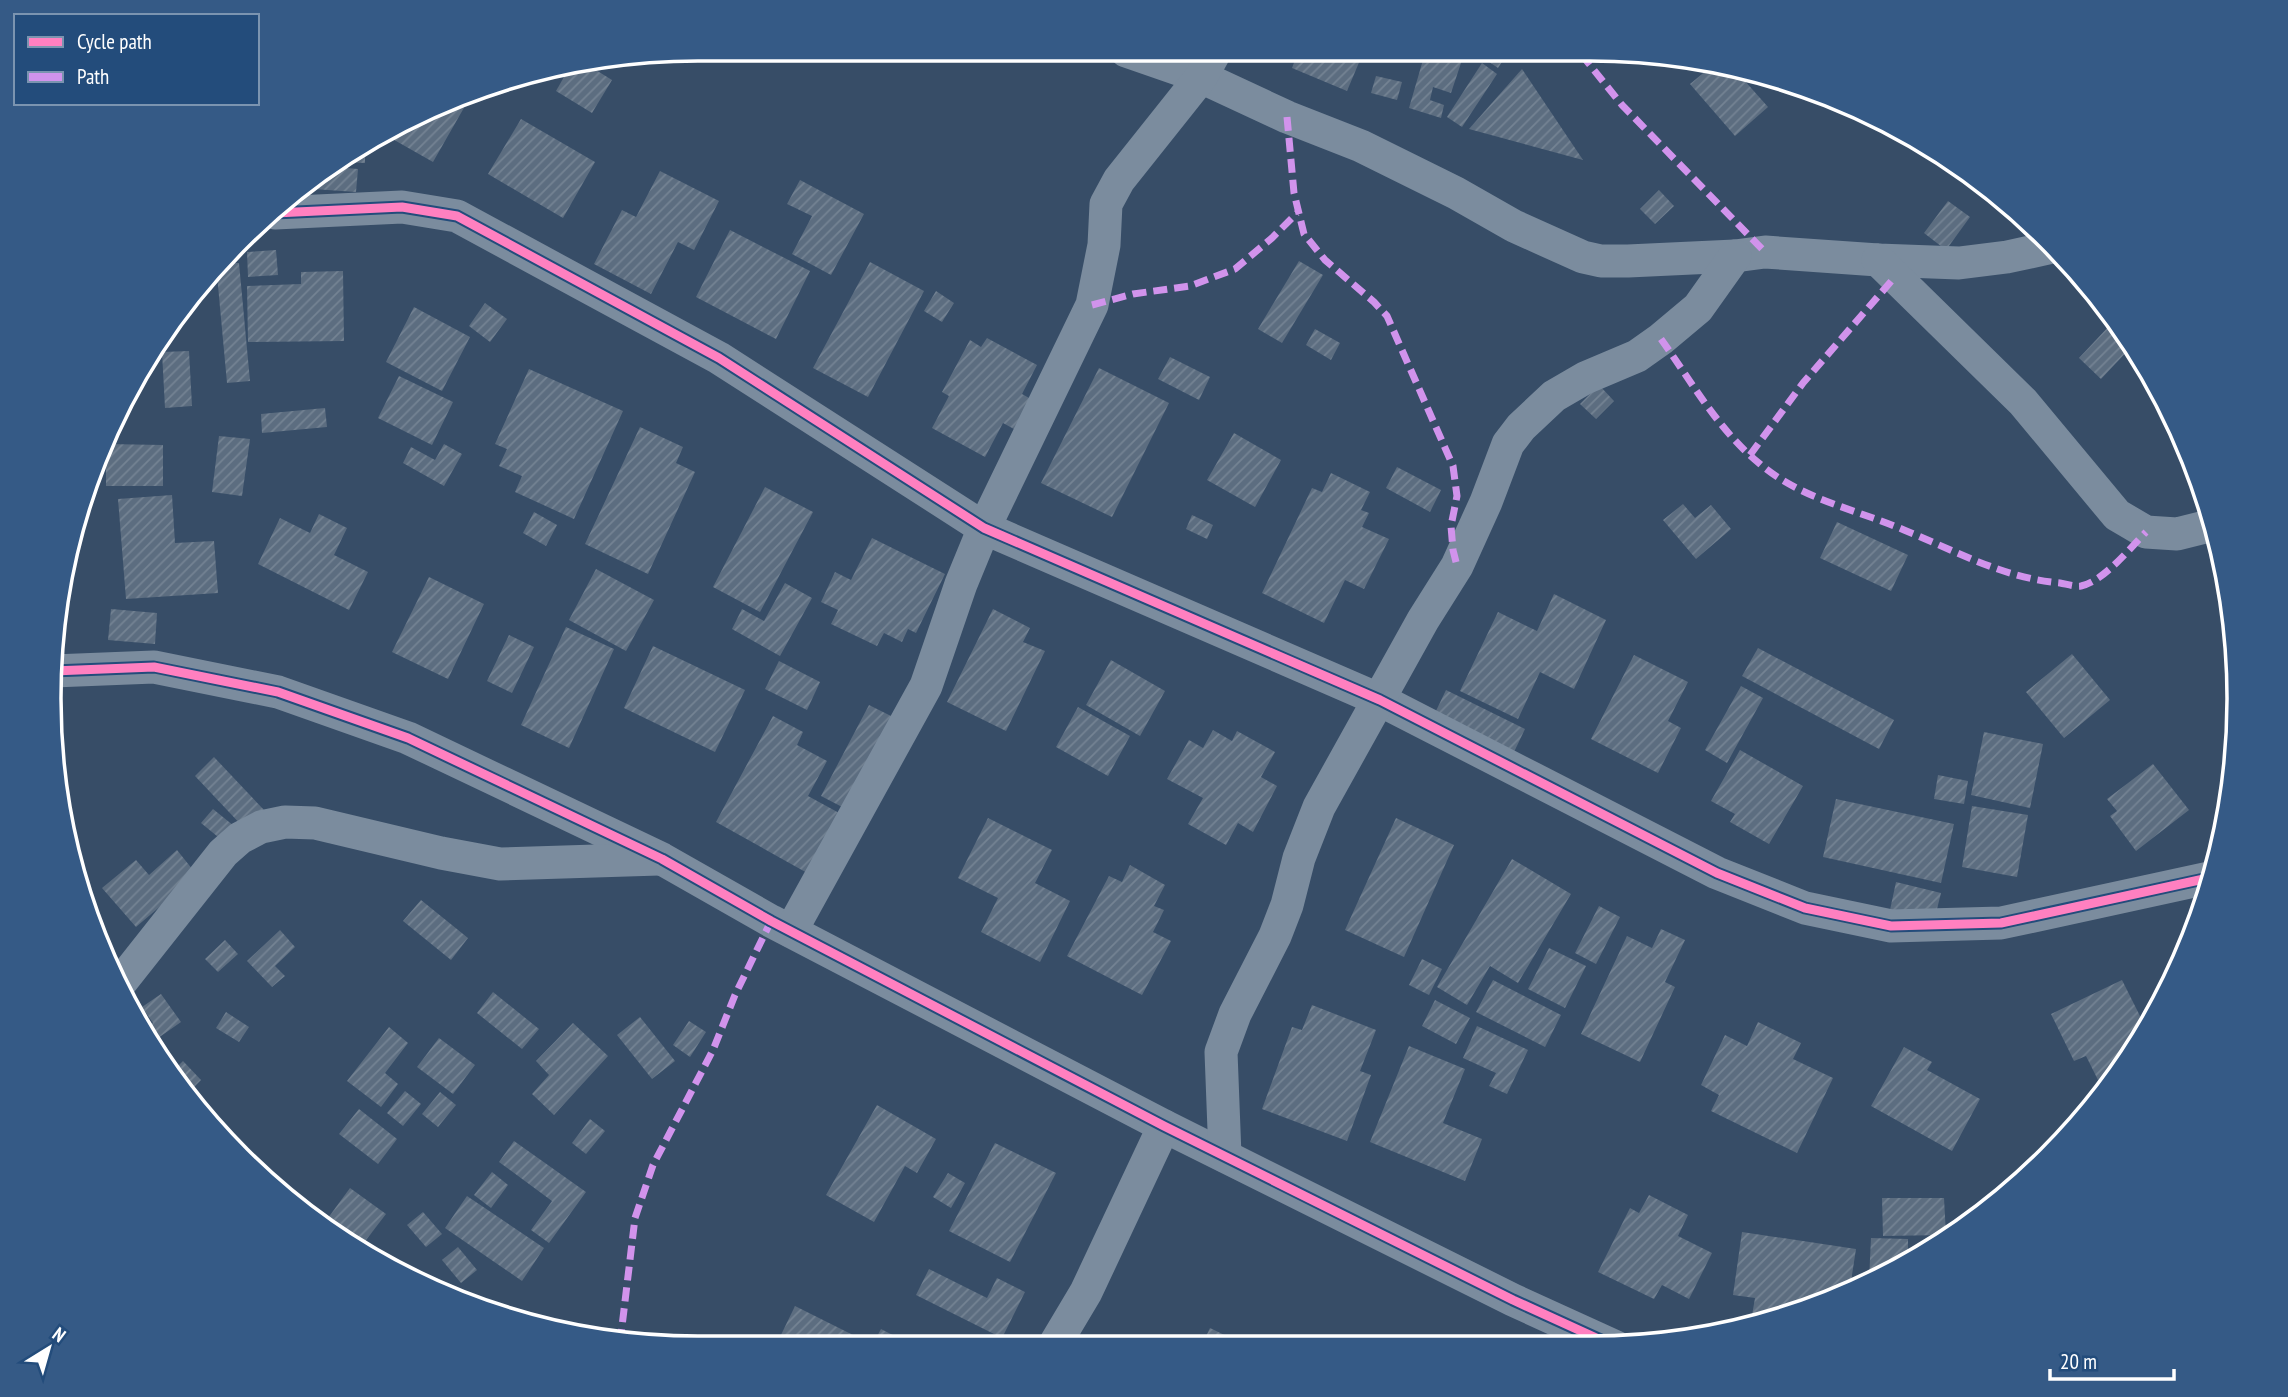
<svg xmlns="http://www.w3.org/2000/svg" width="2288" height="1397" font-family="'PT Sans Narrow',sans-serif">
<defs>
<pattern id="building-hatch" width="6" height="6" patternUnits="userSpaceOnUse" patternTransform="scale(1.75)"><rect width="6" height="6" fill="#5c6d80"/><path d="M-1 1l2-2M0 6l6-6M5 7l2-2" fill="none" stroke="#748393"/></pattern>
</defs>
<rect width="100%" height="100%" fill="#374d67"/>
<g fill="url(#building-hatch)">
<polygon points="1298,52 1363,53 1347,91 1292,68"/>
<polygon points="1425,53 1439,53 1462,60 1451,93 1433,87 1430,100 1444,105 1441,118 1409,108"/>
<polygon points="1476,53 1494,53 1507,54 1498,68"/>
<polygon points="1482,63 1497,74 1462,127 1447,117"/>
<polygon points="1713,65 1736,71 1768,107 1735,136 1690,84"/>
<polygon points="591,67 612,80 592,113 556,91 568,70"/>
<polygon points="1522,69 1583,160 1469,129"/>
<polygon points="1376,76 1402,82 1397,100 1371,93"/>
<polygon points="473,92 433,162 389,137 400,132"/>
<polygon points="521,119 595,162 563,218 488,174"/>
<polygon points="365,150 365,163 343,162"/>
<polygon points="1954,165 1985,183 2027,222 2021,229"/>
<polygon points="334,167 358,169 356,192 299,188 303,183"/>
<polygon points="660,171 719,201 694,250 678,242 651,294 594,264 622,210 636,217"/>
<polygon points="800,180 864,214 831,275 792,254 812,216 787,204"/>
<polygon points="1659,190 1674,206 1655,224 1640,209"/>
<polygon points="1948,201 1970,217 1946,250 1924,233"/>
<polygon points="730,230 810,271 776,339 696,297"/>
<polygon points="276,250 278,275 248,277 247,252"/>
<polygon points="1299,261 1323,275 1282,343 1258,329"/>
<polygon points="870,262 924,291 868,397 813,368"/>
<polygon points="228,263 239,263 250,381 227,383 217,275"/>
<polygon points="343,271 344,341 248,342 247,286 301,284 301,272"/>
<polygon points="936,291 954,303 942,322 924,311"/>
<polygon points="485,303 507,319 490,342 469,326"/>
<polygon points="414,307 470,337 442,391 386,362"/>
<polygon points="2112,323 2132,346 2101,379 2079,358"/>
<polygon points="1315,329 1340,343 1331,360 1306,345"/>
<polygon points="987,338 1037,365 1022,394 1038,403 1021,433 1003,423 985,457 932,428 949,396 942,392 970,340 981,347"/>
<polygon points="189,351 192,406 165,408 162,352"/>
<polygon points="1170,357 1210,377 1199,400 1158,379"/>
<polygon points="1099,368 1169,403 1112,517 1041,483"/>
<polygon points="529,369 623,411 574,519 515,492 522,476 499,466 507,449 495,444"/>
<polygon points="399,376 453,402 432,445 378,418"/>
<polygon points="1599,385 1614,401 1596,419 1580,404"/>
<polygon points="325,408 327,427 262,433 261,414"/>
<polygon points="640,427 683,447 676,463 695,472 648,574 585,544"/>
<polygon points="1234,433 1281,460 1255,507 1207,480"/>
<polygon points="219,436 250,439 242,496 212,492"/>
<polygon points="106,444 163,445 163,486 106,486"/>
<polygon points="444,444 462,454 444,486 403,463 411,447 435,460"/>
<polygon points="1397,467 1441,490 1430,512 1386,488"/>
<polygon points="1331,473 1370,492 1361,510 1369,513 1362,527 1389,539 1364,589 1345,580 1324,623 1262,593 1312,488 1322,492"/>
<polygon points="765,487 813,512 760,612 713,587"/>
<polygon points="172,495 175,543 214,541 218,593 126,599 118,499"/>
<polygon points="1683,504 1695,518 1711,505 1731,529 1696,559 1663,520"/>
<polygon points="534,512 557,525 546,546 523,533"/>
<polygon points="319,514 347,528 334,555 368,572 349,610 258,564 280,518 310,533"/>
<polygon points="1192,515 1213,525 1207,539 1186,529"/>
<polygon points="1837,522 1908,555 1891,591 1820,558"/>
<polygon points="872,538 945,574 916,633 908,629 902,642 884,633 877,646 831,624 838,610 821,602 835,572 851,580"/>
<polygon points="596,569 654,600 626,651 569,620"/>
<polygon points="429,577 484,604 448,679 392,652"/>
<polygon points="785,583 812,598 780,656 732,629 742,609 764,621"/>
<polygon points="1554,594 1606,620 1574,689 1540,672 1518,719 1460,691 1498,612 1537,631"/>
<polygon points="111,609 157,613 155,644 108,640"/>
<polygon points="993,609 1030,628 1023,642 1045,651 1006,731 947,702"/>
<polygon points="566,627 614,649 569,748 521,725"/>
<polygon points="509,635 534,647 512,693 487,681"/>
<polygon points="653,646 745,690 715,752 624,708"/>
<polygon points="1758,648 1894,720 1879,749 1742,676"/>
<polygon points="2072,654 2110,700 2064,738 2026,692"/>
<polygon points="1634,655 1688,682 1668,721 1681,728 1658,773 1591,739"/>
<polygon points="1111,660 1165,691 1140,736 1086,705"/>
<polygon points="779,661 820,682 807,710 765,689"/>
<polygon points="1741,686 1763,698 1727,763 1705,750"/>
<polygon points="1446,690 1525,729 1514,752 1435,713"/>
<polygon points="869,705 893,717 846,809 821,796"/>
<polygon points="1078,707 1130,736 1108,776 1056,747"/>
<polygon points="773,716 803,732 797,745 827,761 808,796 841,814 809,874 716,822"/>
<polygon points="1213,730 1232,741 1237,731 1275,752 1261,777 1277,786 1253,832 1238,823 1226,845 1188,824 1203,798 1167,779 1189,740 1203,748"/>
<polygon points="1984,732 2043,744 2030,808 1971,795"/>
<polygon points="1740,750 1803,786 1769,844 1730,822 1735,814 1711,801"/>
<polygon points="214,757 264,810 245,829 195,776"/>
<polygon points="2153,764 2189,810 2136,851 2110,816 2117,811 2107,799"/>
<polygon points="1938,775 1968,781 1964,804 1934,799"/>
<polygon points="1836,799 1954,824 1941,883 1823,857"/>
<polygon points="1972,806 2028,815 2017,877 1962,867"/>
<polygon points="213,809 234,826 223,841 201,823"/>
<polygon points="988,818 1052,850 1035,883 1070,901 1040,962 981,932 998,898 958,878"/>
<polygon points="1396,818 1454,845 1404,957 1345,930"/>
<polygon points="177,850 197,875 136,927 102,888 136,860 149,875"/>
<polygon points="1512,859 1571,894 1518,983 1490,966 1467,1005 1437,987"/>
<polygon points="1130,865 1165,885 1154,906 1164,910 1153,932 1171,941 1142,995 1067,956 1109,876 1122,882"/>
<polygon points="1896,882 1941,893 1934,921 1890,910"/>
<polygon points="421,900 468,938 451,960 403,921"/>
<polygon points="1599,906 1620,917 1596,964 1575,953"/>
<polygon points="1661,929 1685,940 1665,982 1675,987 1640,1062 1581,1034 1627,936 1652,948"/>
<polygon points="280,930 295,947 275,966 285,976 272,987 247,961"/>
<polygon points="225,940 238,954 218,972 205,959"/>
<polygon points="1549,948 1586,966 1565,1008 1528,989"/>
<polygon points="1422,959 1442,969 1429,995 1409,985"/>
<polygon points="1493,980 1561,1015 1545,1047 1476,1012"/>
<polygon points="2122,980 2146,1028 2105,1094 2086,1056 2074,1061 2051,1014"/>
<polygon points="493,992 539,1029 522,1049 477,1013"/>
<polygon points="161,994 181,1022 151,1043 144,1030 153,1023 142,1007"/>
<polygon points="1435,1000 1470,1018 1456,1044 1422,1026"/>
<polygon points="1312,1005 1376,1030 1360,1071 1371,1075 1347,1141 1262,1109 1292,1027 1302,1030"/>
<polygon points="226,1012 249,1027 239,1042 216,1028"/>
<polygon points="640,1017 675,1061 652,1079 617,1035"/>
<polygon points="689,1021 706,1032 690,1057 673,1045"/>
<polygon points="1758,1022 1801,1043 1793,1059 1833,1078 1797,1153 1711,1111 1719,1095 1701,1085 1725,1035 1747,1046"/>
<polygon points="573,1023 608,1056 554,1115 532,1094 549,1075 536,1061"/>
<polygon points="1477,1026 1528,1050 1507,1094 1489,1086 1496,1073 1463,1058"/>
<polygon points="389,1027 408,1043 385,1073 398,1084 381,1107 347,1081"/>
<polygon points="439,1038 475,1065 453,1094 417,1067"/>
<polygon points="1409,1046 1465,1069 1443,1123 1482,1139 1465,1181 1370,1142"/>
<polygon points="1904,1047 1932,1062 1927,1070 1980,1099 1952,1151 1871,1106"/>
<polygon points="183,1061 201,1080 189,1092 171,1073"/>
<polygon points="405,1091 421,1104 403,1126 387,1113"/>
<polygon points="440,1092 456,1105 438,1127 422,1114"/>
<polygon points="877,1105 936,1139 917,1173 905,1166 874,1222 826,1195"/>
<polygon points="359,1109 397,1139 378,1164 339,1134"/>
<polygon points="590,1119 605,1131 586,1154 572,1143"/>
<polygon points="514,1141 586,1192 549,1243 531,1230 552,1201 499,1162"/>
<polygon points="995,1143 1056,1173 1010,1262 949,1231"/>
<polygon points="492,1172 508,1185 491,1208 474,1195"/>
<polygon points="948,1173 965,1183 951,1208 933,1197"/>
<polygon points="350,1188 386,1214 363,1244 328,1218"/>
<polygon points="1649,1195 1688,1215 1678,1236 1712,1253 1689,1299 1662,1285 1654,1299 1598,1272 1630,1208 1639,1213"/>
<polygon points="467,1196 544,1248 522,1281 445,1228"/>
<polygon points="1882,1198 1944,1198 1946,1235 1883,1236"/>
<polygon points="423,1212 442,1234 426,1247 407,1225"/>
<polygon points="1742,1232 1856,1249 1850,1288 1802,1307 1794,1306 1794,1311 1750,1327 1755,1298 1733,1295"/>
<polygon points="1871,1238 1908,1239 1908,1264 1869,1280"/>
<polygon points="458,1247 477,1270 461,1283 442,1260"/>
<polygon points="1913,1249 1931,1249 1913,1262"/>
<polygon points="929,1269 987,1298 997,1278 1025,1292 1002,1338 916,1295"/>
<polygon points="795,1306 871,1344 793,1343 780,1337"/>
<polygon points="1210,1328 1245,1345 1202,1345"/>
<polygon points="881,1329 910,1344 873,1344"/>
</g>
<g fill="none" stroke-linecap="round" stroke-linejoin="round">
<g stroke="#7b8c9e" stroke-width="33">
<polyline points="1126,51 1201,77 1287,117 1361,146 1456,193 1514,226 1583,257 1601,261 1628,261 1735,256 1765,252 1878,260 1959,263 2007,257 2053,247"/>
<polyline points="275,213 402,207 457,216 719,358 984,528 1380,700 1717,873 1805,908 1891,926 2001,923 2213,877"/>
<polyline points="1878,260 2023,402 2117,515 2146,532 2177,534 2213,525"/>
<polyline points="53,671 154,667 278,692 408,738 662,859 771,921 1164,1126 1513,1300 1616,1347"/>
<polyline points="791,931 926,686 961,584 984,528 1092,305 1104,245 1106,204 1119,180 1201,77 1215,52"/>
<polyline points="121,982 223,853 240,838 261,827 285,822 315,823 441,853 500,864 659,859"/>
<polyline points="1225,1156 1221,1052 1235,1014 1275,936 1287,905 1299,858 1319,807 1423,620 1457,566 1486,502 1508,444 1521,427 1554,396 1585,378 1637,356 1661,339 1698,308 1735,256"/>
<polyline points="1055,1344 1086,1292 1164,1126"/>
</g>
<g stroke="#d193ec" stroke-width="7" stroke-dasharray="14 7" stroke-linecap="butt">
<polyline points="1581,54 1622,105 1765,252"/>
<polyline points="1287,117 1294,193 1304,234 1325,260 1374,302 1387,316 1453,466 1457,496 1451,526 1453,550 1457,566"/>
<polyline points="1092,305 1133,294 1190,286 1235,269 1272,238 1297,213"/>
<path d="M1661 339C1691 381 1719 431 1760 464 1801 499 1855 509 1904 530 1956 551 2003 578 2060 583 2066 584 2075 587 2081 586 2104 581 2130 548 2146 532"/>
<polyline points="1750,455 1803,383 1894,278"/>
<polyline points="2213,524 2213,525"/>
<polyline points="620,1343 635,1218 653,1165 713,1050 735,995 771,921"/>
</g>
<g stroke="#234c7b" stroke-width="13">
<g id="cycleway">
<polyline points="275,213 402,207 457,216 719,358 984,528 1380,700 1717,873 1805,908 1891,926 2001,923 2213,877"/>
<polyline points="53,671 154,667 278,692 408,738 662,859 771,921 1164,1126 1513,1300 1616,1347"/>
</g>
</g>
<use href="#cycleway" stroke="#ff80c0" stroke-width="9"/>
</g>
<path d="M0 0H2288V1397H0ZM698 61H1590A637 637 0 0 1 2227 698V699A637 637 0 0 1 1590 1336H698A637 637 0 0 1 61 699V698A637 637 0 0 1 698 61Z" fill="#355a86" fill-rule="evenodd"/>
<path fill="none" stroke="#fff" stroke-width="3.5" d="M698 61H1590A637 637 0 0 1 2227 698V699A637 637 0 0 1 1590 1336H698A637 637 0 0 1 61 699V698A637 637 0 0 1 698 61Z"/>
<rect x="14" y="14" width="245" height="91" fill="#234c7b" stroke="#7b94b0" stroke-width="2"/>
<rect x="28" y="37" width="35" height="10" fill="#ff80c0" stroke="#7b94b0" stroke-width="2"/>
<text x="77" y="49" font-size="21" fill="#ffffff">Cycle path</text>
<rect x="28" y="72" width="35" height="10" fill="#d193ec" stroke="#7b94b0" stroke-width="2"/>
<text x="77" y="84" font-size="21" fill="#ffffff">Path</text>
<g transform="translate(49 1348) rotate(37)" stroke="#234c7b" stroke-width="5" paint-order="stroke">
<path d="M0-5L12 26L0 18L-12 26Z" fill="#ffffff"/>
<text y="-10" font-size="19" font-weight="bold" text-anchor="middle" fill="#ffffff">N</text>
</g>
<path d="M2050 1369v10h124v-10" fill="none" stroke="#ffffff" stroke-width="3.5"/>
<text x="2060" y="1369" font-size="21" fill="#ffffff" stroke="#234c7b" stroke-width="5" paint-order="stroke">20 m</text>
</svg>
